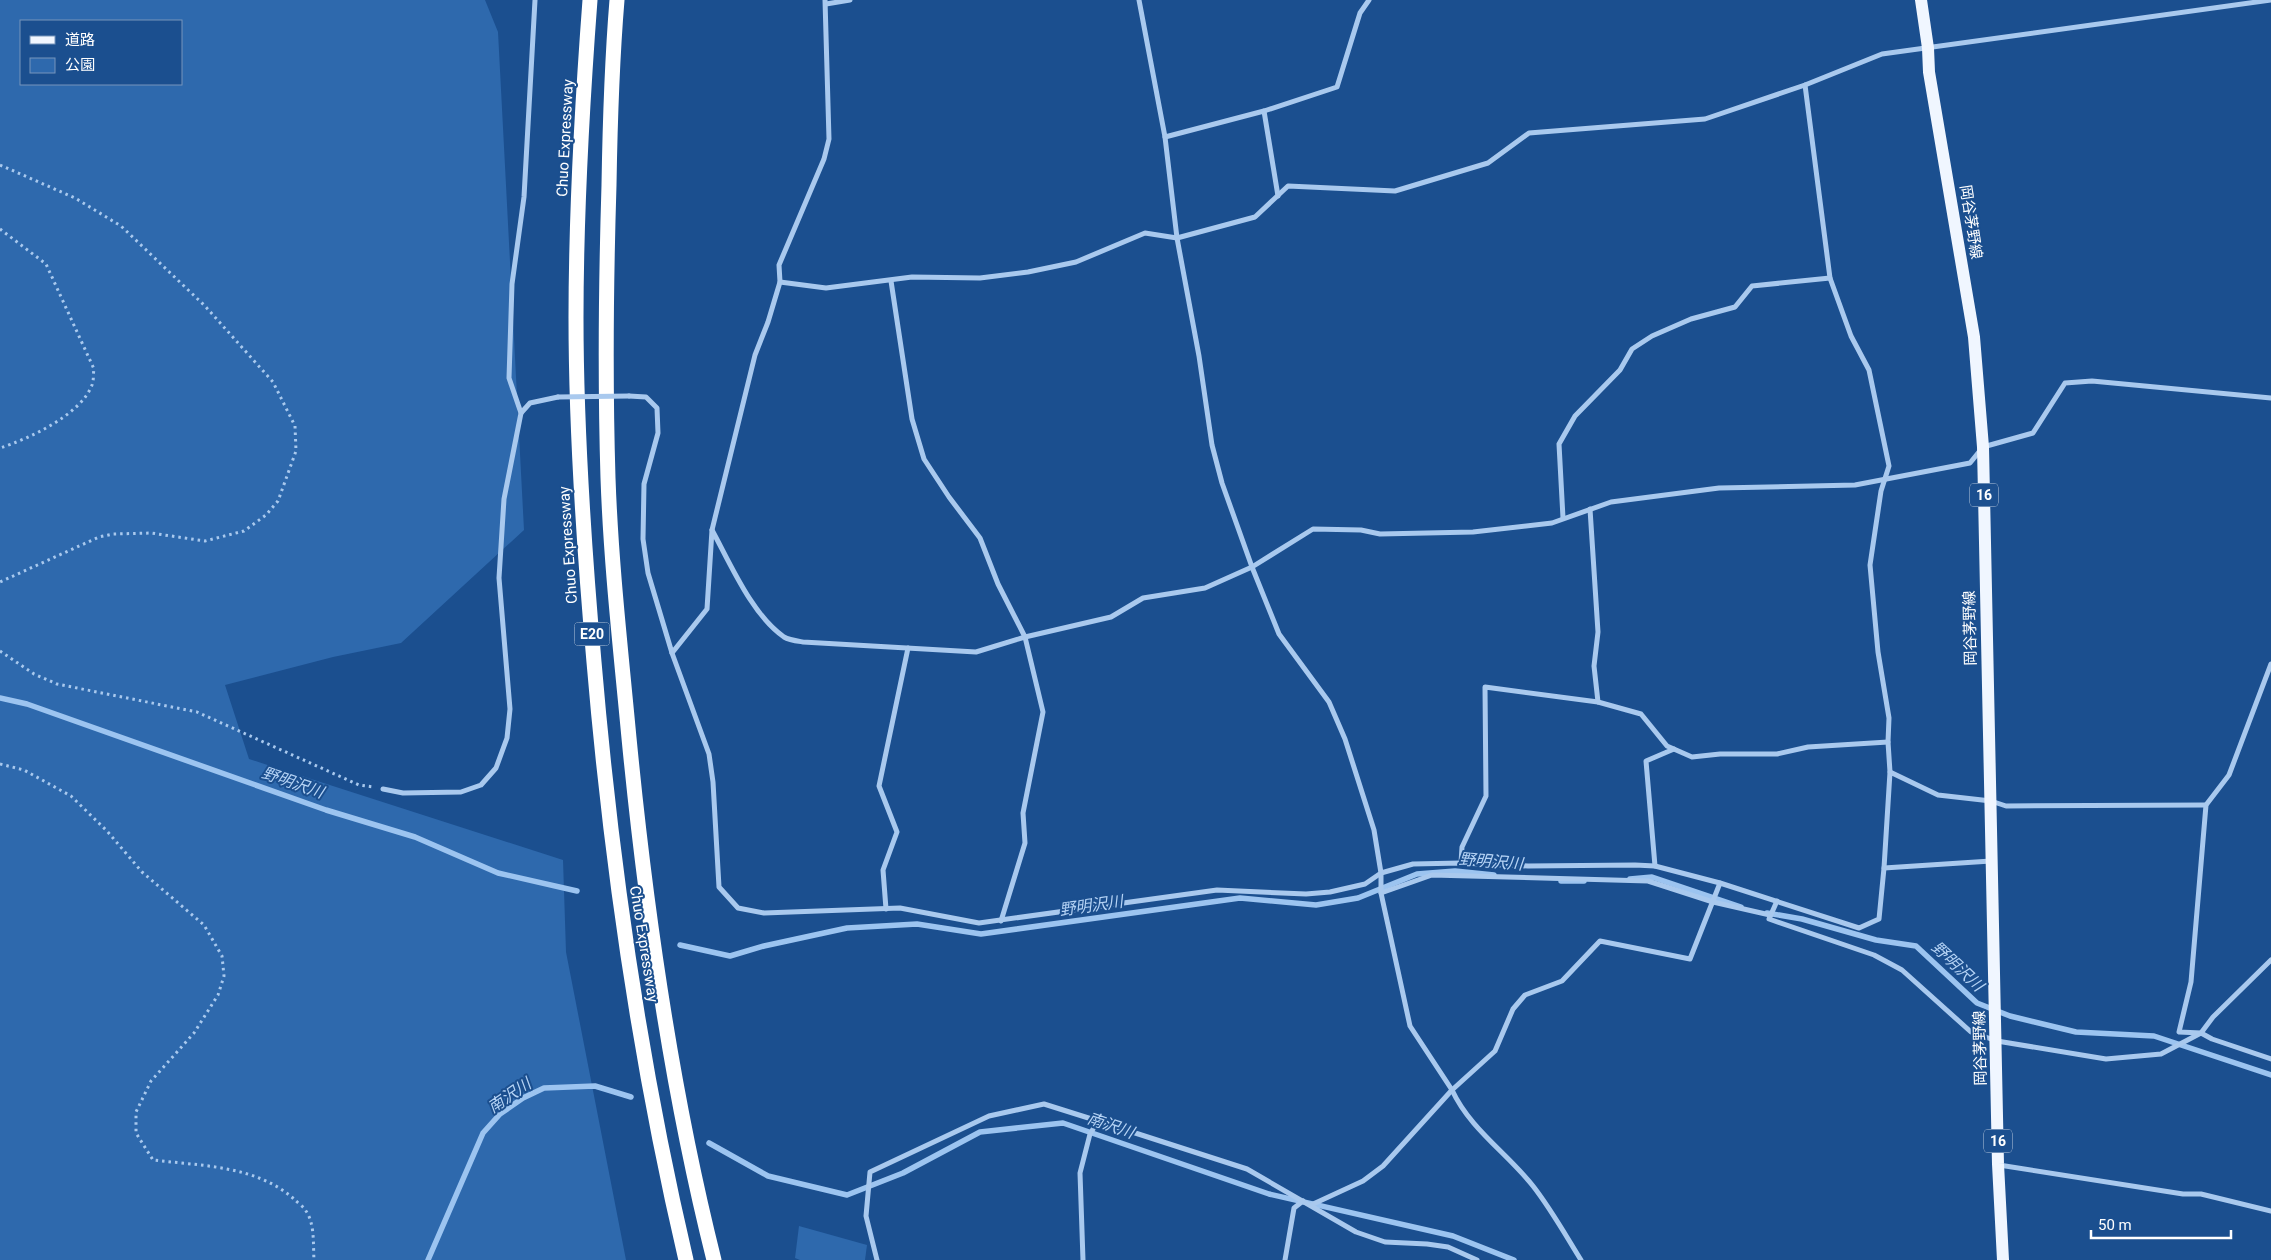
<svg xmlns="http://www.w3.org/2000/svg" width="2271" height="1260" font-family="Roboto,'Noto Sans JP',sans-serif">
<rect width="100%" height="100%" fill="#1b4f8f"/>
<g fill="#2e69ad" fill-rule="evenodd">
<path d="M0 0H485L498 32 524 530 401 643 333 657 225 685 249 759 563 860 566 952 626 1260H0ZM21 21H181V84H21Z"/>
<polygon points="799,1226 867,1245 865,1260 800,1260 795,1258"/>
</g>
<g fill="none" stroke-linecap="round" stroke-linejoin="round">
<g stroke="#9cc4f0" stroke-width="5.5">
<polyline points="0,698 27,704 326,810 415,837 498,873 577,891"/>
<polyline points="1630,879 1652,877 1741,907"/>
<polyline points="1561,881 1584,881"/>
<polyline points="1767,913 1802,919 1876,940 1916,946 1977,1003 2010,1016 2076,1032 2154,1036 2271,1075"/>
<polyline points="680,945 730,956 764,946 847,928 917,924 981,934 1240,898 1316,905 1358,898 1417,874 1455,871 1494,875"/>
<polyline points="709,1143 768,1176 847,1195 903,1173 980,1132 1063,1123 1269,1194 1453,1236 1514,1260"/>
<polyline points="428,1260 483,1133 500,1114 523,1098 544,1088 595,1086 631,1097"/>
</g>
<g stroke="#a9c9ee" stroke-width="3" stroke-dasharray="2.5 4" stroke-linecap="butt">
<polyline points="0,165 75,198 121,226 205,306 273,382 295,426 296,451 278,501 266,515 244,531 205,541 151,533 113,534 99,537 0,582"/>
<path d="M0 229 46 264 94 369C93 374 94 380 92 385 81 415 28 439 0 448"/>
<polyline points="0,651 34,674 57,684 197,712 359,785 374,787"/>
<path d="M0 764 24 770 71 796 107 831 142 872 204 925 222 956 224 976 218 995 194 1033 151 1081 136 1112V1133L153 1160C201 1166 257 1165 295 1200 298 1203 304 1207 306 1211 315 1224 313 1245 314 1260"/>
</g>
<g stroke="#a9c9ee" stroke-width="5">
<path d="M1139 0 1165 137 1177 238 1199 356 1212 445 1222 483 1252 567 1279 634 1329 702 1345 739 1374 830 1381 873V893L1410 1026 1452 1090C1470 1129 1507 1153 1533 1186 1551 1209 1566 1236 1581 1260"/>
<polyline points="826,4 850,0"/>
<polyline points="1805,85 1830,278 1851,336 1869,370 1889,466 1881,491 1870,565 1878,652 1889,718 1888,742 1890,772"/>
<polyline points="1264,111 1278,196"/>
<polyline points="1165,137 1264,111 1337,87 1360,13 1369,0"/>
<polyline points="891,281 912,419 924,459 949,497 980,538 998,584 1025,637 1043,712 1023,813 1025,843 1001,921"/>
<polyline points="780,282 826,288 912,277 980,278 1028,272 1076,262 1145,233 1177,238 1255,217 1288,186 1395,191 1488,163 1529,133 1705,119 1805,85 1882,54 2271,0"/>
<polyline points="629,396 646,397 657,408 658,433 644,484 643,539 648,573 672,653 709,754 713,782 719,887 738,908 764,913 900,908 979,923 1217,890 1306,894 1330,892 1365,884 1381,873 1413,864 1461,863 1528,866 1635,865 1655,866 1720,883 1859,928 1879,919 1884,868 1890,772 1938,795 1991,801 2006,806 2206,805"/>
<polyline points="521,413 530,403 558,397"/>
<polyline points="1590,509 1598,632 1594,666 1598,702 1641,714 1667,746 1692,757 1720,754 1777,754 1808,747 1888,742"/>
<polyline points="1563,518 1559,444 1575,416 1620,370 1632,349 1652,336 1691,319 1735,307 1752,286 1830,278"/>
<path d="M712 530C730 563 752 615 784 637 789 640 797 641 803 642L976 652 1025 637 1111 617 1143 598 1205 588 1252 567 1313 529 1361 530 1380 534 1473 532 1552 523 1611 502 1719 488 1855 485 1970 463 1983 447 2033 433 2065 383 2092 381 2271 398"/>
<polyline points="672,653 707,609 712,530 755,355 768,322 780,282 779,265 824,159 829,139 825,0"/>
<polyline points="2271,664 2229,775 2206,805 2191,982 2179,1032 2201,1033 2212,1039 2271,1059"/>
<polyline points="383,789 403,793 461,792 481,785 496,768 507,738 510,709 499,578 504,499 521,413 509,378 512,284 524,197 535,0"/>
<polyline points="1461,863 1462,847 1486,796 1485,687 1598,702"/>
<polyline points="1655,866 1646,761 1674,749"/>
<polyline points="1884,868 1991,861"/>
<polyline points="1381,893 1432,875 1648,881 1713,902 1770,915"/>
<polyline points="1777,901 1769,919 1874,955 1902,970 1971,1032 1997,1041 2106,1059 2161,1054 2201,1033 2213,1017 2271,960"/>
<polyline points="886,909 883,870 897,832 879,786 908,648"/>
<polyline points="1999,1165 2183,1194 2201,1194 2271,1211"/>
<polyline points="1311,1205 1363,1181 1383,1166 1452,1090 1495,1051 1513,1009 1525,995 1562,981 1600,941 1690,959 1720,883"/>
<polyline points="877,1260 866,1216 870,1172 989,1116 1044,1104 1098,1121"/>
<polyline points="1083,1260 1080,1173 1090,1134 1098,1121 1247,1169 1356,1232 1385,1242 1427,1244 1448,1247 1477,1260"/>
<polyline points="1285,1260 1294,1208 1303,1201"/>
</g>
<polyline stroke="#f0f6ff" stroke-width="12" points="1921,0 1928,48 1929,72 1974,337 1983,447 1998,1164 2003,1260"/>
<g stroke="#fff" stroke-width="15">
<path d="M590 0C582 106 576 213 576 318 576 433 584 548 594 662 611 863 640 1064 686 1260"/>
<path d="M617 0C612 61 610 123 609 185 606 282 605 380 608 478 611 565 621 652 629 738 646 913 671 1089 714 1260"/>
</g>
<polyline stroke="#a9c9ee" stroke-width="5" points="558,397 629,396"/>
</g>
<g text-anchor="middle" stroke-width="4" stroke-linejoin="round" paint-order="stroke">
<g fill="#1b4f8f" stroke="#bbcadd" stroke-width="1">
<rect x="1970" y="483.5" width="28" height="23" rx="4"/>
<rect x="574.5" y="622.5" width="35" height="23" rx="4"/>
<rect x="1984" y="1129.5" width="28" height="23" rx="4"/>
</g>
<g font-size="14" font-weight="bold" fill="#fff">
<text x="1984" y="500">16</text>
<text x="592" y="639">E20</text>
<text x="1998" y="1146">16</text>
</g>
<g font-size="15" fill="#fff" stroke="#1b4f8f">
<text transform="translate(565 138) rotate(-87)" y="5">Chuo Expressway</text>
<text transform="translate(1971 222) rotate(81)" y="5">岡谷茅野線</text>
<text transform="translate(568 545) rotate(-94)" y="5">Chuo Expressway</text>
<text transform="translate(1970 628) rotate(-91)" y="5">岡谷茅野線</text>
<text transform="translate(644 944) rotate(81)" y="5">Chuo Expressway</text>
<text transform="translate(1980 1048) rotate(-91)" y="5">岡谷茅野線</text>
</g>
<g font-size="16" font-style="italic" fill="#b5d3f5" stroke="#1b4f8f">
<text transform="translate(293 782) rotate(19)" y="6">野明沢川</text>
<text transform="translate(1491 861) rotate(5)" y="6">野明沢川</text>
<text transform="translate(1091 905) rotate(-8)" y="6">野明沢川</text>
<text transform="translate(1958 966) rotate(43)" y="6">野明沢川</text>
<text transform="translate(509 1095) rotate(-34)" y="6">南沢川</text>
<text transform="translate(1111 1125) rotate(19)" y="6">南沢川</text>
</g>
</g>
<rect x="20" y="20" width="162" height="65" fill="#1b4f8f" stroke="#7695bc"/>
<rect x="30" y="36" width="25" height="8" fill="#f0f6ff" stroke="#7695bc"/>
<text x="65" y="45" font-size="15" fill="#ffffff">道路</text>
<rect x="30" y="58" width="25" height="15" fill="#2e69ad" stroke="#7695bc"/>
<text x="65" y="70" font-size="15" fill="#ffffff">公園</text>
<path d="M2091 1230v8h140v-8" fill="none" stroke="#ffffff" stroke-width="2.5"/>
<text x="2098" y="1230" font-size="15" fill="#ffffff" stroke="#1b4f8f" stroke-width="4" paint-order="stroke">50 m</text>
</svg>
